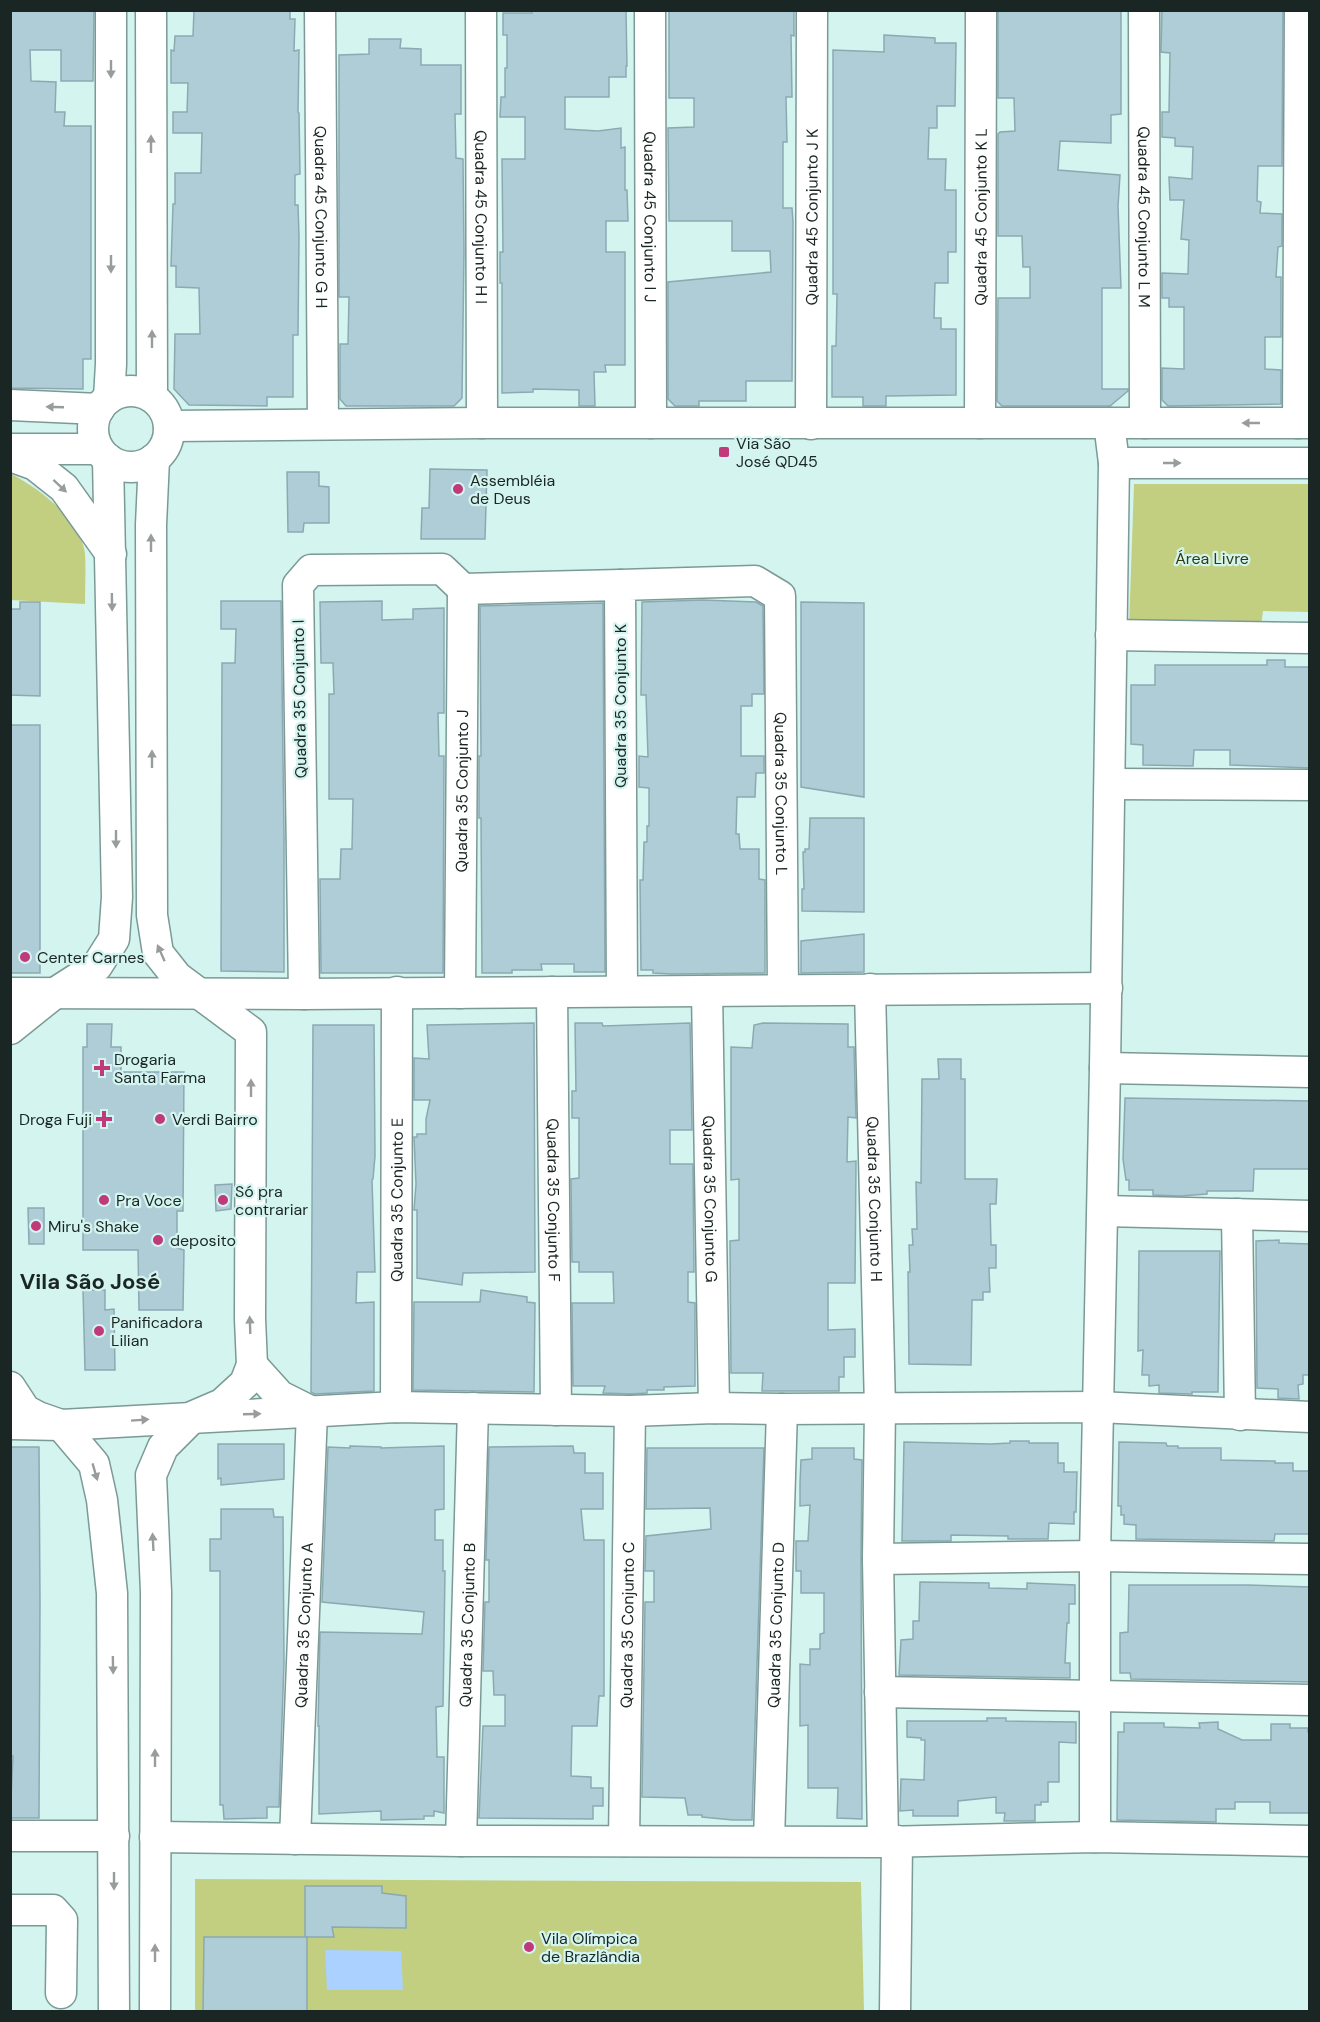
<svg xmlns="http://www.w3.org/2000/svg" width="1320" height="2022" font-family="'DM Sans',sans-serif">
<rect width="100%" height="100%" fill="#d4f4ef"/>
<g fill="#c2cf81">
<path d="M11 474C39 488 80 519 85 553 86 569 85 587 85 604L11 600Z"/>
<polygon points="1134,484 1309,484 1309,612 1263,611 1260,633 1129,628"/>
<polygon points="195,1879 861,1882 864,2011 195,2011"/>
</g>
<polygon fill="#aad1ff" points="325,1950 401,1951 403,1990 327,1990"/>
<g fill="#afcdd6" stroke="#8ca9b2" stroke-width="1.5">
<polygon points="10,10 94,10 93,81 61,81 61,50 30,50 31,81 56,82 55,112 65,112 64,126 91,126 91,359 83,359 83,389 10,388"/>
<polygon points="194,10 290,10 290,19 295,19 294,51 299,50 298,112 299,113 300,174 295,175 295,205 298,205 299,236 298,335 293,335 293,397 267,397 267,406 189,405 174,389 175,334 200,334 199,288 176,287 176,266 171,266 173,204 175,204 175,173 201,173 202,133 173,133 173,112 187,112 188,83 171,83 171,50 174,51 175,36 193,36"/>
<polygon points="531,10 626,10 627,66 626,66 626,77 609,77 609,97 565,97 565,129 598,131 621,128 621,148 625,147 625,190 627,190 628,221 606,221 606,252 625,252 625,365 605,365 606,372 594,372 595,406 579,406 579,390 533,389 533,392 502,393 502,283 500,283 500,252 503,252 502,159 525,159 525,117 500,117 501,97 505,97 505,68 507,68 507,35 503,35 503,13 532,13"/>
<polygon points="669,10 794,10 794,36 791,35 792,97 786,97 787,142 783,142 783,208 792,208 793,221 792,381 746,381 746,401 699,401 699,406 675,406 668,399 668,282 771,272 770,251 732,251 732,221 669,221 668,128 694,127 694,98 669,98"/>
<polygon points="998,10 1121,10 1121,114 1111,115 1111,143 1060,141 1058,170 1120,175 1118,206 1121,288 1102,288 1102,389 1128,389 1128,391 1110,406 1002,406 997,401 998,298 1030,298 1030,267 1023,267 1022,236 998,236 998,134 1000,132 1015,131 1014,98 998,98"/>
<polygon points="1162,10 1283,10 1282,166 1258,166 1257,201 1261,202 1260,213 1282,214 1282,246 1278,247 1276,277 1281,277 1281,337 1265,337 1265,369 1281,370 1281,404 1168,406 1162,400 1162,368 1184,369 1184,307 1169,307 1169,298 1162,298 1162,273 1188,274 1189,240 1181,239 1184,200 1170,200 1169,177 1192,179 1193,147 1175,146 1175,138 1162,137 1162,112 1169,112 1170,53 1161,52"/>
<polygon points="884,35 935,38 935,43 956,43 955,106 937,106 937,128 929,128 928,159 946,159 945,190 956,190 956,252 948,252 948,283 935,283 934,318 941,318 941,329 956,329 956,395 886,396 886,406 863,406 863,397 832,397 832,346 836,346 837,294 833,294 833,50 884,52"/>
<polygon points="369,39 401,39 400,48 421,49 421,65 461,65 461,114 455,114 456,158 463,159 464,251 462,398 454,406 346,406 340,399 340,344 348,344 349,297 339,297 339,55 369,54"/>
<polygon points="430,469 487,470 485,539 421,539 422,508 429,508"/>
<polygon points="287,472 319,472 319,486 329,487 329,523 304,523 303,532 288,532"/>
<polygon points="703,600 756,602 763,606 764,694 752,694 752,706 741,706 741,756 764,756 764,773 756,773 755,797 737,797 736,834 739,834 740,849 759,849 759,879 765,880 765,973 672,974 653,973 653,970 641,970 640,880 643,880 644,842 647,842 647,826 649,826 649,788 639,787 639,756 648,757 646,695 641,695 642,602"/>
<polygon points="221,601 281,601 284,837 284,972 221,971 222,663 235,663 236,629 221,629"/>
<polygon points="382,601 382,620 413,619 413,609 444,608 444,713 438,713 439,756 444,756 443,973 321,973 320,879 340,879 341,849 352,849 353,799 329,799 329,694 334,694 333,663 321,663 320,602"/>
<polygon points="20,602 40,602 40,696 10,695 10,609 20,609"/>
<polygon points="801,602 864,603 864,797 801,787"/>
<polygon points="603,603 605,972 574,972 574,964 541,964 542,970 512,970 512,973 482,973 481,818 479,818 479,756 481,756 480,606"/>
<polygon points="1267,660 1285,660 1285,667 1310,667 1310,768 1230,765 1230,750 1194,750 1193,766 1143,765 1143,745 1131,744 1131,685 1155,685 1155,665 1267,665"/>
<rect x="10" y="725" width="30" height="248"/>
<polygon points="810,818 864,818 864,912 802,911 802,889 804,889 803,852 805,852 805,849 809,849"/>
<polygon points="864,934 864,972 801,973 801,941"/>
<polygon points="534,1023 535,1272 463,1273 462,1285 417,1278 417,1210 414,1210 416,1184 414,1137 417,1137 417,1134 426,1134 426,1119 430,1100 414,1100 414,1058 429,1059 427,1025"/>
<polygon points="575,1023 602,1023 603,1026 690,1023 692,1130 670,1130 670,1164 693,1164 694,1272 688,1272 688,1302 695,1303 695,1386 664,1387 664,1390 647,1390 647,1393 630,1394 603,1393 605,1386 573,1386 572,1303 614,1303 613,1272 579,1272 579,1262 572,1262 571,1179 579,1178 579,1118 572,1118 572,1091 576,1091"/>
<polygon points="763,1023 848,1024 848,1047 854,1047 856,1118 848,1117 847,1162 856,1161 855,1283 828,1283 828,1330 855,1329 855,1357 844,1357 844,1377 839,1377 839,1391 762,1391 763,1373 731,1373 730,1241 739,1240 739,1179 731,1180 731,1047 752,1048 754,1025"/>
<polygon points="87,1024 112,1024 111,1047 121,1047 121,1072 184,1072 183,1211 177,1211 177,1248 184,1250 183,1310 139,1310 138,1250 83,1250 83,1047 87,1047"/>
<polygon points="313,1025 374,1025 375,1156 373,1179 372,1180 375,1272 357,1272 356,1303 374,1302 374,1391 315,1394 311,1392"/>
<polygon points="938,1059 961,1059 961,1079 965,1079 965,1179 997,1179 996,1204 990,1204 991,1245 996,1245 996,1268 989,1268 990,1292 983,1292 983,1300 972,1300 971,1365 909,1364 908,1272 910,1272 909,1245 913,1245 912,1229 917,1229 916,1182 921,1183 922,1079 939,1079"/>
<polygon points="1125,1098 1310,1101 1310,1169 1254,1169 1253,1191 1207,1191 1207,1194 1180,1196 1153,1195 1153,1190 1129,1190 1129,1180 1126,1180 1123,1159"/>
<polygon points="232,1184 231,1209 216,1211 215,1185"/>
<polygon points="28,1208 44,1208 44,1244 29,1244"/>
<polygon points="1279,1240 1279,1243 1310,1244 1310,1375 1303,1375 1303,1384 1298,1385 1299,1399 1278,1398 1278,1389 1257,1388 1256,1241"/>
<polygon points="1139,1251 1220,1251 1218,1392 1192,1392 1192,1394 1159,1393 1159,1385 1149,1386 1149,1375 1142,1375 1143,1350 1138,1351"/>
<polygon points="83,1290 105,1290 105,1310 114,1309 115,1370 85,1370"/>
<polygon points="481,1290 527,1297 527,1302 535,1303 534,1392 413,1390 414,1302 480,1302"/>
<polygon points="1010,1441 1029,1441 1029,1443 1058,1443 1058,1463 1064,1463 1064,1472 1077,1472 1076,1512 1074,1512 1074,1524 1049,1523 1048,1539 1008,1539 1008,1536 951,1535 951,1541 902,1541 904,1442 991,1444 1010,1443"/>
<polygon points="1119,1442 1166,1443 1167,1446 1178,1446 1178,1448 1221,1448 1221,1460 1275,1461 1275,1463 1293,1463 1293,1471 1310,1471 1310,1534 1275,1534 1274,1541 1136,1539 1136,1525 1124,1524 1124,1515 1121,1515 1121,1506 1118,1506"/>
<polygon points="218,1444 284,1444 284,1479 221,1485 221,1478 218,1479"/>
<polygon points="350,1446 381,1447 381,1448 444,1446 444,1509 435,1510 435,1540 443,1540 443,1571 445,1571 443,1706 436,1707 437,1757 444,1757 444,1813 434,1811 434,1816 424,1816 424,1819 381,1820 381,1811 319,1814 319,1726 318,1726 320,1632 422,1634 424,1612 322,1602 328,1447 350,1448"/>
<polygon points="573,1446 574,1453 585,1453 585,1473 603,1473 603,1509 581,1509 584,1540 604,1540 604,1696 599,1696 597,1726 572,1726 571,1776 591,1777 591,1788 603,1788 603,1806 593,1806 593,1819 479,1818 483,1726 505,1726 505,1695 494,1695 493,1671 483,1671 485,1602 489,1602 489,1560 486,1560 489,1447"/>
<polygon points="10,1447 39,1447 40,1602 39,1818 10,1818 13,1756 10,1756"/>
<polygon points="647,1448 764,1448 752,1820 733,1820 702,1817 702,1815 688,1815 685,1798 642,1797 645,1602 654,1602 654,1571 645,1571 646,1536 711,1529 710,1508 646,1509"/>
<polygon points="812,1448 854,1448 854,1459 862,1460 861,1559 862,1819 837,1818 838,1788 808,1788 808,1725 800,1726 800,1664 810,1665 810,1649 820,1649 820,1634 824,1633 824,1593 801,1593 801,1571 796,1571 796,1541 808,1541 810,1505 800,1506 800,1483 801,1460 812,1459"/>
<polygon points="221,1509 273,1509 274,1517 283,1517 284,1663 279,1807 267,1807 267,1818 224,1819 223,1805 220,1805 220,1571 210,1571 210,1539 221,1539"/>
<polygon points="920,1582 989,1583 989,1588 1027,1589 1027,1583 1075,1585 1075,1604 1069,1604 1069,1623 1067,1623 1065,1663 1070,1663 1070,1678 899,1675 901,1640 913,1639 913,1621 919,1621"/>
<polygon points="1129,1585 1248,1585 1310,1587 1309,1682 1131,1679 1130,1673 1120,1673 1120,1633 1128,1632"/>
<polygon points="987,1718 1006,1718 1006,1721 1076,1722 1076,1743 1059,1742 1059,1782 1048,1782 1048,1802 1041,1802 1041,1805 1035,1805 1035,1821 1004,1821 1005,1813 996,1813 996,1797 958,1801 958,1816 913,1816 913,1810 900,1811 901,1779 924,1780 925,1740 921,1740 921,1738 907,1737 907,1721 987,1721"/>
<polygon points="1218,1722 1218,1729 1242,1740 1271,1740 1271,1724 1290,1724 1290,1728 1308,1728 1308,1732 1310,1732 1310,1813 1270,1813 1270,1802 1235,1802 1235,1809 1216,1809 1216,1822 1117,1820 1118,1732 1124,1732 1124,1723 1164,1723 1164,1727 1200,1728 1199,1723"/>
<polygon points="305,1886 382,1886 382,1893 406,1896 406,1928 332,1927 334,1937 305,1937"/>
<polygon points="204,1937 307,1937 307,2012 203,2012"/>
</g>
<g fill="none" stroke-linecap="round" stroke-linejoin="round">
<g stroke="#7b9a95" stroke-width="33">
<g id="minor">
<polyline points="151,10 152,397"/>
<path id="s1" d="M320 10 323 424"/>
<path id="s2" d="M481 10 482 423"/>
<path id="s3" d="M650 10 651 423"/>
<path id="s4" d="M1144 10 1145 423"/>
<circle cx="131" cy="429" r="38"/>
<polyline points="109,398 111,364 111,10"/>
<polyline points="10,405 99,409"/>
<path id="s5" d="M980 423 981 10"/>
<polyline points="1298,423 1300,10"/>
<path id="s6" d="M811 424 812 10"/>
<polyline points="169,426 482,423 1310,423"/>
<polyline points="10,449 98,449"/>
<polyline points="10,456 35,465 64,488 111,554"/>
<polyline points="154,459 151,525 152,915 158,953 177,977 251,1032 250,1319 252,1365 245,1383 222,1404 194,1416 163,1447 151,1475 156,1592 155,2012"/>
<polyline points="1114,463 1310,463"/>
<polyline points="463,589 620,585"/>
<polyline points="1111,635 1310,638"/>
<polyline points="1110,784 1310,785"/>
<path id="s7" d="M870 989 880 1408 878 1559 883 1842"/>
<path id="s8" d="M622 991 620 585 755 581 780 596 783 990"/>
<path id="s9" d="M707 991 714 1408"/>
<path id="s10" d="M552 992 556 1410"/>
<polyline points="10,993 304,994 1107,988"/>
<path id="s11" d="M460 993 463 589"/>
<polyline points="304,994 298,585 311,570 442,569 463,589"/>
<polyline points="10,1029 55,993 97,966 114,939 117,897 108,459"/>
<polyline points="1105,1068 1310,1072"/>
<polyline points="1103,1211 1310,1216"/>
<polyline points="1237,1214 1240,1415"/>
<polyline points="252,1365 280,1396 312,1412"/>
<polyline points="10,1387 25,1410 38,1417 61,1425 94,1464 102,1500 112,1593 114,2012"/>
<path id="s12" d="M396 1407 397 992"/>
<polyline points="10,1424 61,1425 396,1407 630,1411 714,1408 782,1409 1098,1407 1310,1417"/>
<polyline points="878,1559 1095,1556 1310,1559"/>
<polyline points="880,1692 1310,1700"/>
<polyline points="10,1836 114,1836"/>
<polyline points="155,1837 461,1841 883,1842 1095,1837 1310,1841"/>
<polyline points="1095,1837 1095,1556 1105,1068 1114,463 1109,423"/>
<path id="s13" d="M295 1839 312 1412"/>
<path id="s14" d="M461 1841 473 1408"/>
<path id="s15" d="M624 1841 630 1411"/>
<path id="s16" d="M769 1841 782 1409"/>
<polyline points="10,1910 53,1910 62,1920 61,1993"/>
<polyline points="895,2012 897,1841"/>
</g>
</g>
<use href="#minor" stroke="#fff" stroke-width="30"/>
</g>
<defs><path id="oneway-solid" d="M-6-.8H1V-3.2L6.5 0L1 3.2V.8H-6Z" transform="scale(1.5)"/></defs>
<g fill="#989d9c">
<use href="#oneway-solid" transform="translate(111 69) rotate(90)"/>
<use href="#oneway-solid" transform="translate(151 144) rotate(-90)"/>
<use href="#oneway-solid" transform="translate(111 264) rotate(90)"/>
<use href="#oneway-solid" transform="translate(152 339) rotate(-90)"/>
<use href="#oneway-solid" transform="translate(55 407) rotate(-178)"/>
<use href="#oneway-solid" transform="translate(1251 423) rotate(-180)"/>
<use href="#oneway-solid" transform="translate(1172 463)"/>
<use href="#oneway-solid" transform="translate(60 486) rotate(43)"/>
<use href="#oneway-solid" transform="translate(151 543) rotate(-90)"/>
<use href="#oneway-solid" transform="translate(112 602) rotate(89)"/>
<use href="#oneway-solid" transform="translate(152 759) rotate(-90)"/>
<use href="#oneway-solid" transform="translate(116 839) rotate(90)"/>
<use href="#oneway-solid" transform="translate(161 953) rotate(-114)"/>
<use href="#oneway-solid" transform="translate(251 1088) rotate(-90)"/>
<use href="#oneway-solid" transform="translate(250 1325) rotate(-92)"/>
<use href="#oneway-solid" transform="translate(252 1414) rotate(-2)"/>
<use href="#oneway-solid" transform="translate(140 1420) rotate(-4)"/>
<use href="#oneway-solid" transform="translate(95 1472) rotate(74)"/>
<use href="#oneway-solid" transform="translate(153 1542) rotate(-93)"/>
<use href="#oneway-solid" transform="translate(113 1665) rotate(89)"/>
<use href="#oneway-solid" transform="translate(155 1758) rotate(-90)"/>
<use href="#oneway-solid" transform="translate(114 1881) rotate(90)"/>
<use href="#oneway-solid" transform="translate(155 1953) rotate(-90)"/>
</g>
<g fill="#bf397b" stroke="#d4f4ef" stroke-width="2">
<rect x="718" y="446" width="12" height="12" rx="3"/>
<circle cx="458" cy="489" r="6"/>
<circle cx="25" cy="957" r="6"/>
<path d="M99 1059h6v6h6v6h-6v6h-6v-6h-6v-6h6z"/>
<path d="M101 1110h6v6h6v6h-6v6h-6v-6h-6v-6h6z"/>
<circle cx="160" cy="1119" r="6"/>
<circle cx="104" cy="1200" r="6"/>
<circle cx="223" cy="1200" r="6"/>
<circle cx="36" cy="1226" r="6"/>
<circle cx="158" cy="1240" r="6"/>
<circle cx="99" cy="1331" r="6"/>
<circle cx="529" cy="1947" r="6"/>
</g>
<g text-anchor="middle" stroke-width="4.5" stroke-linejoin="round" paint-order="stroke">
<g font-size="16" fill="#1a2624" stroke="#d4f4ef">
<text dy="6" stroke="none"><textPath href="#s1" startOffset="207">Quadra 45 Conjunto G H</textPath></text>
<text dy="6" stroke="none"><textPath href="#s2" startOffset="207">Quadra 45 Conjunto H I</textPath></text>
<text dy="6" stroke="none"><textPath href="#s3" startOffset="207">Quadra 45 Conjunto I J</textPath></text>
<text dy="6" stroke="none"><textPath href="#s6" startOffset="207">Quadra 45 Conjunto J K</textPath></text>
<text dy="6" stroke="none"><textPath href="#s5" startOffset="206">Quadra 45 Conjunto K L</textPath></text>
<text dy="6" stroke="none"><textPath href="#s4" startOffset="207">Quadra 45 Conjunto L M</textPath></text>
<text transform="translate(299 699) rotate(-91)" y="6">Quadra 35 Conjunto I</text>
<text transform="translate(620 706) rotate(-90)" y="6">Quadra 35 Conjunto K</text>
<text dy="6" stroke="none"><textPath href="#s11" startOffset="202">Quadra 35 Conjunto J</textPath></text>
<text dy="6" stroke="none"><textPath href="#s8" startOffset="768">Quadra 35 Conjunto L</textPath></text>
<text dy="6" stroke="none"><textPath href="#s9" startOffset="208">Quadra 35 Conjunto G</textPath></text>
<text dy="6" stroke="none"><textPath href="#s7" startOffset="210">Quadra 35 Conjunto H</textPath></text>
<text dy="6" stroke="none"><textPath href="#s12" startOffset="207">Quadra 35 Conjunto E</textPath></text>
<text dy="6" stroke="none"><textPath href="#s10" startOffset="208">Quadra 35 Conjunto F</textPath></text>
<text dy="6" stroke="none"><textPath href="#s13" startOffset="214">Quadra 35 Conjunto A</textPath></text>
<text dy="6" stroke="none"><textPath href="#s14" startOffset="216">Quadra 35 Conjunto B</textPath></text>
<text dy="6" stroke="none"><textPath href="#s16" startOffset="216">Quadra 35 Conjunto D</textPath></text>
<text dy="6" stroke="none"><textPath href="#s15" startOffset="216">Quadra 35 Conjunto C</textPath></text>
</g>
<g font-size="16" fill="#1a2624" stroke="#d4f4ef" text-anchor="start">
<text x="736" y="449">Via São<tspan x="736" dy="18">José QD45</tspan></text>
<text x="470" y="486">Assembléia<tspan x="470" dy="18">de Deus</tspan></text>
<text x="37" y="963">Center Carnes</text>
<text x="114" y="1065">Drogaria<tspan x="114" dy="18">Santa Farma</tspan></text>
<text x="92" y="1125" text-anchor="end">Droga Fuji</text>
<text x="172" y="1125">Verdi Bairro</text>
<text x="235" y="1197">Só pra<tspan x="235" dy="18">contrariar</tspan></text>
<text x="116" y="1206">Pra Voce</text>
<text x="48" y="1232">Miru's Shake</text>
<text x="170" y="1246">deposito</text>
<text x="111" y="1328">Panificadora<tspan x="111" dy="18">Lilian</tspan></text>
<text x="541" y="1944">Vila Olímpica<tspan x="541" dy="18">de Brazlândia</tspan></text>
</g>
<g font-size="16" fill="#33390e" stroke="#d4f4ef">
<text x="1212" y="564">Área Livre</text>
</g>
<g font-size="22" font-weight="bold" fill="#1a2624" stroke="#d4f4ef">
<text x="90" y="1289">Vila São José</text>
</g>
</g>
<rect width="1320" height="2022" fill="none" stroke="#1a2624" stroke-width="24"/>
</svg>
